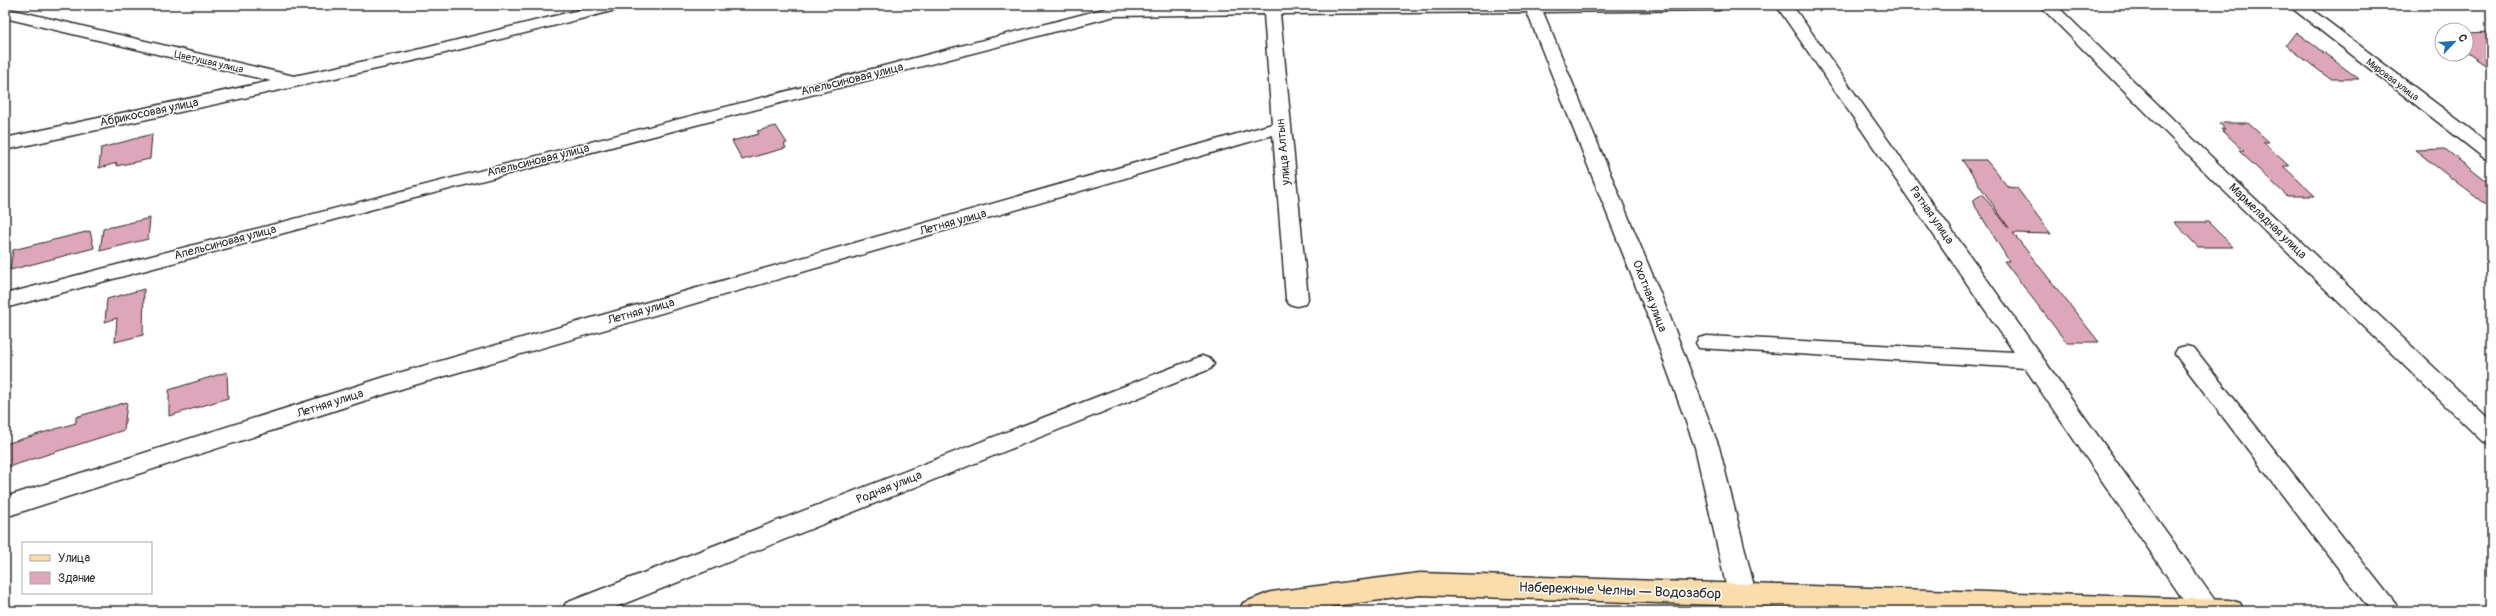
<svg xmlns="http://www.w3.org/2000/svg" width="2496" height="616" font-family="Pangolin,sans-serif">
<rect width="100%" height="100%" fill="#fff"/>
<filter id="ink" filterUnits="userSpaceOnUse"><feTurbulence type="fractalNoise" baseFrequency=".025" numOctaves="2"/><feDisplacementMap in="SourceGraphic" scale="8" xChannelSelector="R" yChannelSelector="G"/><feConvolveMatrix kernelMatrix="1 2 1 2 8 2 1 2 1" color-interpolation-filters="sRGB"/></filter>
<g filter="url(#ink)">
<g fill="#dda6ba" stroke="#2b2b2b">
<polygon points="2296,32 2359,79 2330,79 2286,45"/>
<polygon points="2491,32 2491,69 2466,52 2466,33"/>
<polygon points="2219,123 2248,123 2269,142 2263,142 2289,166 2283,166 2315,196 2287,196 2239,151 2244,151 2221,129 2225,129"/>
<polygon points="776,126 787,143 784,144 786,148 742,160 732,141 759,134 757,131"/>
<polygon points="152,134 150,159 116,166 117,163 99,168 101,148"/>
<polygon points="2445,149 2491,185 2491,209 2415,150"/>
<polygon points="1962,160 1986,160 2008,187 2017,188 2051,234 2013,233 2099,342 2066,342 2004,261 2009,261 1972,201 1982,194 2009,228"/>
<polygon points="150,218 148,239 100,251 103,229"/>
<polygon points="2174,222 2208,222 2233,247 2198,247"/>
<polygon points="90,231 94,248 10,270 13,250"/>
<polygon points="144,289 143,335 115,342 117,318 105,322 107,299"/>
<polygon points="227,372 228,398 169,416 169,390"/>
<polygon points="127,402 124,430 5,468 5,444 76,423 76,417"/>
</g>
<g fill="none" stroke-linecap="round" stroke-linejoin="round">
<g stroke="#2b2b2b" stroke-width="3">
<g id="minor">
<polygon points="599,5 626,5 624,8 413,61 5,150 5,138 271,81 5,18 5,8 294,76 413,51"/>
<polygon points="1232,5 1727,5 1719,10 1543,12 1670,317 1719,447 1756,594 1752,602 1742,605 1732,602 1728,594 1695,447 1648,317 1527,12 1280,14 1308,299 1305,304 1297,306 1289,304 1286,299 1273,135 404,388 5,517 5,497 388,376 1272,124 1264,14 1115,16 388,205 5,308 5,294 1115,6"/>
<polygon points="1776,5 1792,5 2216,602 2219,611 2191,611 2025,368 1699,348 1696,343 1699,338 1707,336 2014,352"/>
<polygon points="2039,5 2056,5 2231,176 2491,421 2491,444 2482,441 2217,184"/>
<polygon points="2288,5 2306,5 2491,145 2491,160 2484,158"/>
<polygon points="2186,346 2194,348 2401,611 2371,611 2178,358 2175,353 2178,348"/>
<polygon points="1202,356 1210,359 1214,364 1210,369 606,611 562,611 566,603"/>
</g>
</g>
<g stroke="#2b2b2b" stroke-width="3">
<polygon id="major" points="1420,573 2230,600 2240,603 2244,611 1899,611 1420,595 1295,611 1239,611 1243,603 1271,592"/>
</g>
<use href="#minor" fill="#fff" fill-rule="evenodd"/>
<use href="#major" fill="#faddab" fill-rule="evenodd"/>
</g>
</g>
<g text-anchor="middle" stroke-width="3" stroke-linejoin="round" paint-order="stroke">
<g font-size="10" fill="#2b2b2b" stroke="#fff">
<text transform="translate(209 61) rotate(13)" y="4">Цветущая улица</text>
<text transform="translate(2393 79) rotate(37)" y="4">Мировая улица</text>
</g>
<g font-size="12" fill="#2b2b2b" stroke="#fff">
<text transform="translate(852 79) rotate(-14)" y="4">Апельсиновая улица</text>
<text transform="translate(149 112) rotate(-12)" y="4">Абрикосовая улица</text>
<text transform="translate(1283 152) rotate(-95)" y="4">улица Алтын</text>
<text transform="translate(538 160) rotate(-14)" y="4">Апельсиновая улица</text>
<text transform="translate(1932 215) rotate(55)" y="4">Ратная улица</text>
<text transform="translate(2268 221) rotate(44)" y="4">Мармеладная улица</text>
<text transform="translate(953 222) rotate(-16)" y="4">Летняя улица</text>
<text transform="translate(225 242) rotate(-15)" y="4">Апельсиновая улица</text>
<text transform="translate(1650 296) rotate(69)" y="4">Охотная улица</text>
<text transform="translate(641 311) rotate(-16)" y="4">Летняя улица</text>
<text transform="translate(330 403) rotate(-18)" y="4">Летняя улица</text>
<text transform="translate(889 487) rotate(-22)" y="4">Родная улица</text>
</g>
<g font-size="14" fill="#2b2b2b" stroke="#fff">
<text transform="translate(1620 590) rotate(2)" y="5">Набережные Челны — Водозабор</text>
</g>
</g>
<rect width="2496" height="616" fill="none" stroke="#fff" stroke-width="20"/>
<rect x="10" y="10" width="2476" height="596" fill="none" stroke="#2b2b2b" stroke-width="1.5" filter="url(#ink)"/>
<rect x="22" y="542" width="130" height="52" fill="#ffffff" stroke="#aaaaaa"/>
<rect x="30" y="555" width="20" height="6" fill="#faddab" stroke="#aaaaaa"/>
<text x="58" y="562" font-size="12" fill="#2b2b2b">Улица</text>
<rect x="30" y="572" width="20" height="12" fill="#dda6ba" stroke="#aaaaaa"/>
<text x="58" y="582" font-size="12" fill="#2b2b2b">Здание</text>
<g transform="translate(2454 42) rotate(65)"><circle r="19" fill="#ffffff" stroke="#aaaaaa"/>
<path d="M0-3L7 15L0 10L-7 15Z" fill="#1f6fb2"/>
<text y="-6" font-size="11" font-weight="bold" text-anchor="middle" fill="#2b2b2b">С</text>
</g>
</svg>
